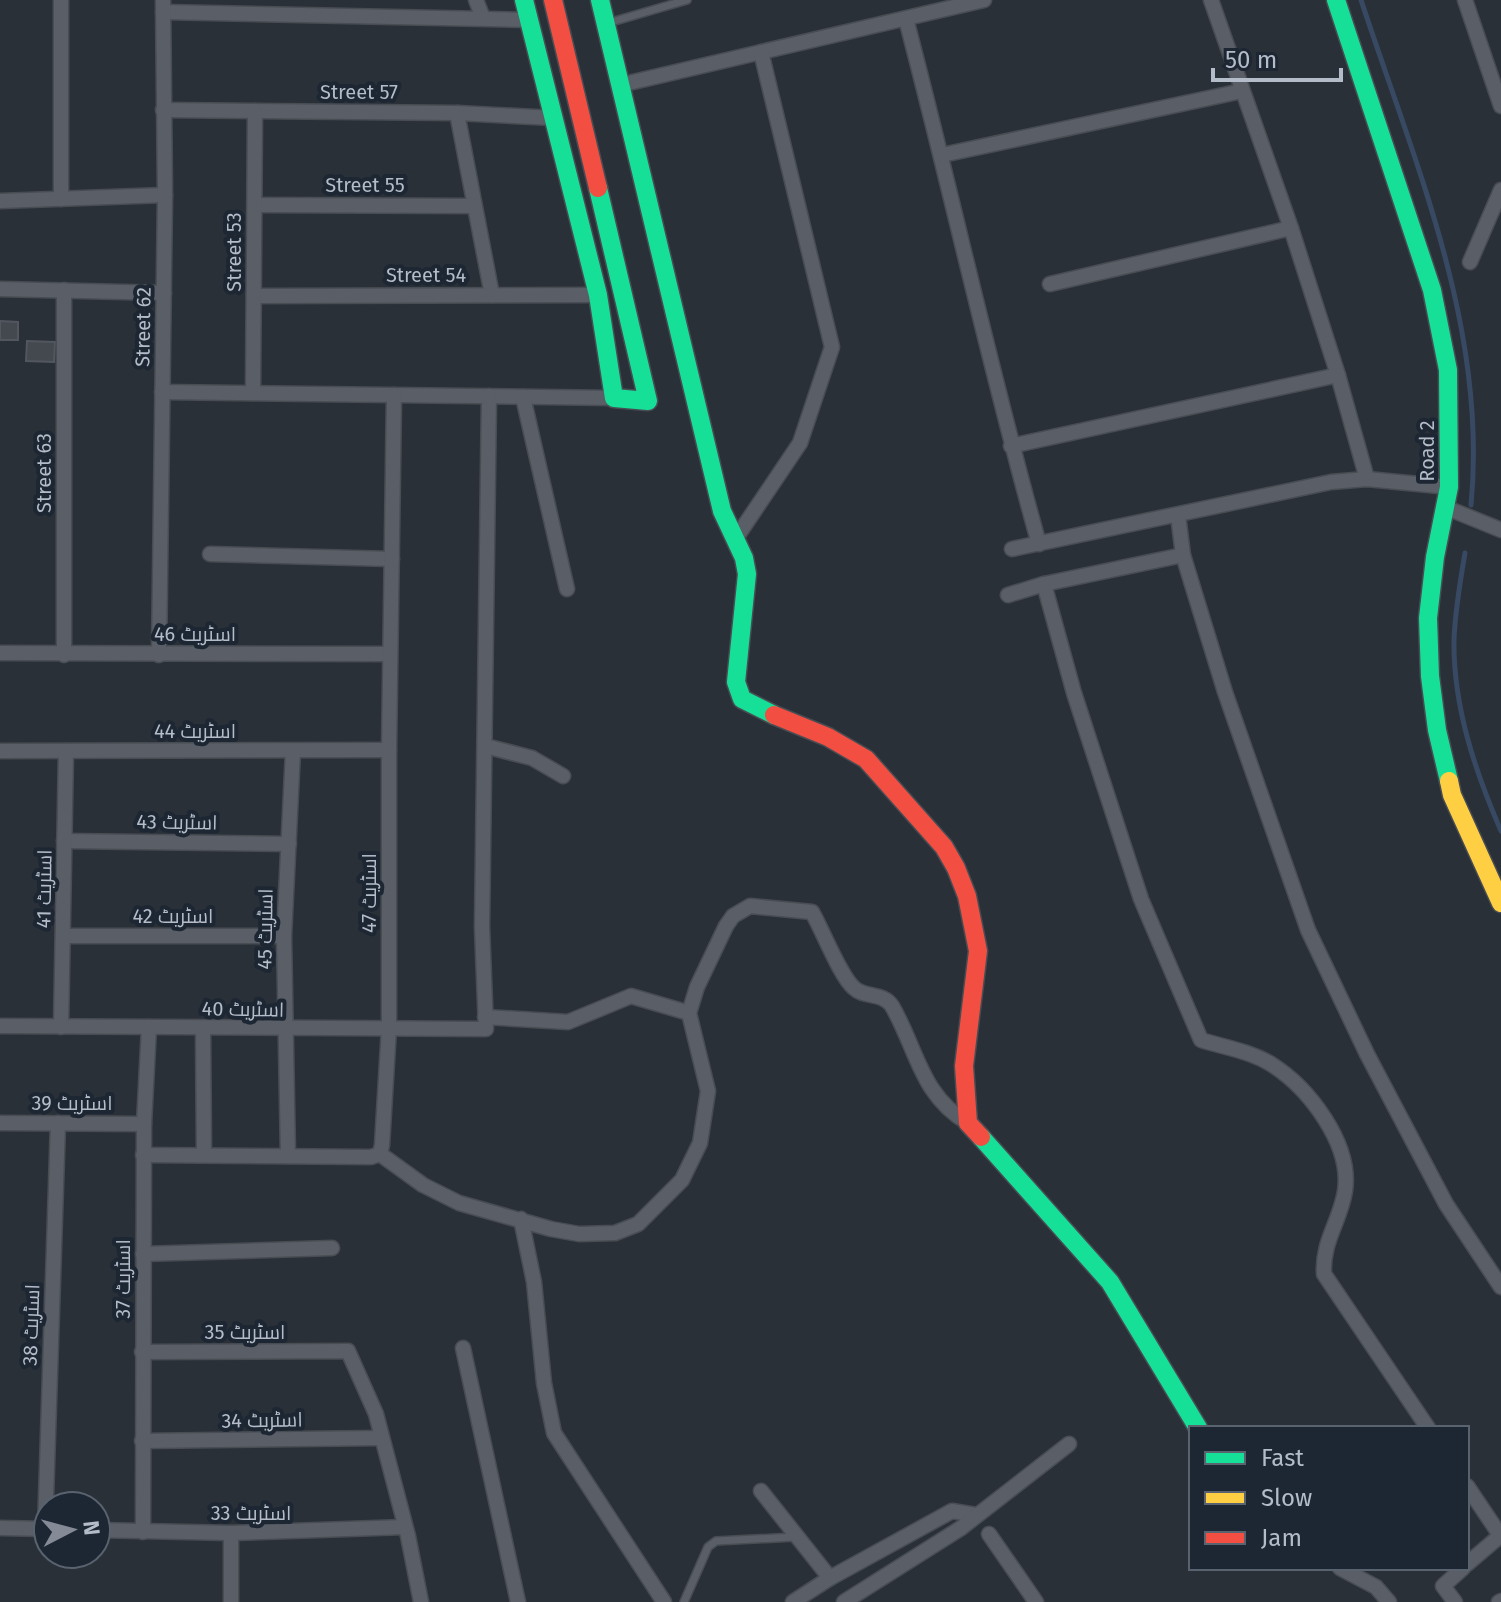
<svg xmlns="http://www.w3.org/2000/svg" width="1501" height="1602" font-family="'Fira Sans',Cairo,sans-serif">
<rect width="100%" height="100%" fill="#2a3038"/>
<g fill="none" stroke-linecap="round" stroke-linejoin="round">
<g stroke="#384963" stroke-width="5">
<path d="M1361 0C1415 164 1488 329 1471 505"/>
<path d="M1465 553C1460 582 1455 611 1454 640 1453 706 1475 771 1501 831"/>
</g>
</g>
<g fill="#444950" stroke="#52575f" stroke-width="2">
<polygon points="0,321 18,322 18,340 0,340"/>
<polygon points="27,341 55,342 54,362 26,361"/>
</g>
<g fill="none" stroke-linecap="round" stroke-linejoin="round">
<g stroke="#484c53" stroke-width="10">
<g id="lane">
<polyline points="608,23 687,0"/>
<polyline points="684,1602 708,1547 716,1541 795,1537"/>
</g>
</g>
<g stroke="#484c53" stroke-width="17">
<g id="street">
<polyline points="476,0 483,18"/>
<polyline points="1211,0 1291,228 1338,375 1367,479"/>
<polyline points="1465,0 1501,106"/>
<polyline points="163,12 529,20"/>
<path d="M906 19C952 194 990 370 1039 544"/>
<polyline points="620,85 984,0"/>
<polyline points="163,110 457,113 554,118"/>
<polyline points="457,113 492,295"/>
<polyline points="942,155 1242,91"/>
<polyline points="61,199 61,0"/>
<polyline points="0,201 165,195"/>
<polyline points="255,205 474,206"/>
<polyline points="1470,262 1501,190"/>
<polyline points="1050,284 1291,228"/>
<polyline points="0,289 164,293"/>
<polyline points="64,290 64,655"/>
<polyline points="254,296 598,295"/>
<polyline points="162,392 614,398"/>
<polyline points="253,393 255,111"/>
<polyline points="523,397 567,589"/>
<polyline points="1011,446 1338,375"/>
<polyline points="1447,508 1501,530"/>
<polyline points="1178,515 1183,555 1225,692 1308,930 1367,1054 1446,1204 1501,1287"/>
<polyline points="736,538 800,443 832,347 761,52"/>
<polyline points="1012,549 1331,482 1367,479 1449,487"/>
<polyline points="210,554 392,559"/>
<path d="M1044 584 1074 693 1141 899 1201 1040C1223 1047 1250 1051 1271 1064 1309 1088 1352 1144 1345 1191 1340 1222 1322 1241 1324 1274L1428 1428"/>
<polyline points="1008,595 1044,584 1183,555"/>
<polyline points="0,653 390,654"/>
<polyline points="159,655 165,195 163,0"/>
<polyline points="485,746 532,758 563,776"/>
<polyline points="0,751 389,750"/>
<polyline points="64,841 289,844"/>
<polyline points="64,936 284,936"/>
<polyline points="485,1017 568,1022 631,996 689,1013"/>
<polyline points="0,1026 486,1029 482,927 489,396"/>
<polyline points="61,1027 66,751"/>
<polyline points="203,1028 204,1155"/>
<polyline points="0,1123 144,1124"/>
<path d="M380 1154 423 1185 459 1203 551 1229 579 1234 615 1233 638 1224 682 1180 700 1143 708 1091 689 1013 697 987 726 926 733 916 750 906 812 912C823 931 840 976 854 988 864 998 883 992 892 1006 917 1049 921 1096 968 1123"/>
<polyline points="143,1155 371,1157 380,1154 382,1145 389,1028 389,750 394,395"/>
<polyline points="288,1156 284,936 293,751"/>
<polyline points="521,1219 534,1282 544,1383 554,1433 664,1602"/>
<polyline points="143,1254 332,1248"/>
<polyline points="463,1348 518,1602"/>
<polyline points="142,1352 348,1351 376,1414 408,1536 421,1602"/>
<polyline points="142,1441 382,1438"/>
<polyline points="1467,1486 1500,1535"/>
<polyline points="761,1491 830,1578"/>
<polyline points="0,1528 48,1529"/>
<polyline points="45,1529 58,1123"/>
<polyline points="96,1530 231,1533 405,1527"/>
<polyline points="143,1532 144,1124 149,1027"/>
<polyline points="231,1533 231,1602"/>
<polyline points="989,1534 1036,1602"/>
<polyline points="1467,1564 1501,1535"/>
<polyline points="1340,1568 1376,1587 1389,1602"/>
<polyline points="793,1602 830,1578 952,1511 976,1515"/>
<polyline points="844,1602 961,1528 1069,1444"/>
<polyline points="1455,1602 1443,1586 1463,1568"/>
<polyline points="1499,1602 1501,1601"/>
</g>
</g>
<g stroke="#484c53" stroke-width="21">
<g id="fast">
<polyline points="524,0 598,295 614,398 648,401 598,188"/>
<polyline points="600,0 722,511 744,558 747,574 736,682 742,699 774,715"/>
<polyline points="1336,0 1432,290 1448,370 1449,487 1435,557 1428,618 1430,676 1437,730 1449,781"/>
<polyline points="981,1137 1110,1282 1198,1428"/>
</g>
</g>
<g stroke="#484c53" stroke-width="21">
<polyline id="slow" points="1449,781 1452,795 1501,903"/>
</g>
<g stroke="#484c53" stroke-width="21">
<g id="jam">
<polyline points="553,0 598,188"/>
<polyline points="774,715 828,737 866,759 944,847 956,868 967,896 978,951 964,1066 968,1123 981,1137"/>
</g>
</g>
<use href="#lane" stroke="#5a5e66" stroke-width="7"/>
<use href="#street" stroke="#5a5e66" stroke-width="14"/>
<use href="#fast" stroke="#16e098" stroke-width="18"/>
<use href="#slow" stroke="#ffcf43" stroke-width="18"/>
<use href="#jam" stroke="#f24e42" stroke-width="18"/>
</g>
<g text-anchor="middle" stroke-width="8" stroke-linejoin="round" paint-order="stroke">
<g font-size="20" fill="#b4bcc9" stroke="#1d2633">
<text x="359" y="99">Street 57</text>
<text x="365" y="192">Street 55</text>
<text transform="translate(234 252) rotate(-90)" y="7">Street 53</text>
<text x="426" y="282">Street 54</text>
<text transform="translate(143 327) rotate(-89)" y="7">Street 62</text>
<text transform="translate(1427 451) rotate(-90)" y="7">Road 2</text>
<text transform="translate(44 473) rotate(-90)" y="7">Street 63</text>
<text x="195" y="641">اسٹریٹ 46</text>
<text x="195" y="738">اسٹریٹ 44</text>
<text transform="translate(177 822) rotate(1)" y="7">اسٹریٹ 43</text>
<text transform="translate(44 889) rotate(-89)" y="7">اسٹریٹ 41</text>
<text transform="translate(369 893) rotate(-90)" y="7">اسٹریٹ 47</text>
<text x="173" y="923">اسٹریٹ 42</text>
<text transform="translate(265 929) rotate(-89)" y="7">اسٹریٹ 45</text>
<text transform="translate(243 1009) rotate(1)" y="7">اسٹریٹ 40</text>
<text x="72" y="1110">اسٹریٹ 39</text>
<text transform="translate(123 1279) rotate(-90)" y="7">اسٹریٹ 37</text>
<text transform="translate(31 1325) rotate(-88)" y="7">اسٹریٹ 38</text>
<text x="245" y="1339">اسٹریٹ 35</text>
<text transform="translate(262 1420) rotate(-1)" y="7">اسٹریٹ 34</text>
<text x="251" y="1520">اسٹریٹ 33</text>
</g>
</g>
<rect x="1189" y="1426" width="280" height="144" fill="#1d2633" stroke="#59626f" stroke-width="2"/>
<rect x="1205" y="1452" width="40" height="12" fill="#16e098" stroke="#59626f" stroke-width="2"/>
<text x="1261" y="1466" font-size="24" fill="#b4bcc9">Fast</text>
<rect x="1205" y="1492" width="40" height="12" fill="#ffcf43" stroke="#59626f" stroke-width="2"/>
<text x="1261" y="1506" font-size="24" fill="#b4bcc9">Slow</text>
<rect x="1205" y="1532" width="40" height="12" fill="#f24e42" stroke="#59626f" stroke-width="2"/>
<text x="1261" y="1546" font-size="24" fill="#b4bcc9">Jam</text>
<g transform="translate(72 1530) rotate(84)"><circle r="38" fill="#1d2633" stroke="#59626f" stroke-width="2"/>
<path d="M0-6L14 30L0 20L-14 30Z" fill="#848b96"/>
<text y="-12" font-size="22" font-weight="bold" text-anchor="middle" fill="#b4bcc9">N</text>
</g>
<path d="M1213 68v12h128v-12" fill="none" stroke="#b4bcc9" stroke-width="4"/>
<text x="1225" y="68" font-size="24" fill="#b4bcc9" stroke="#1d2633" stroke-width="6" paint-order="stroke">50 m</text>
</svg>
